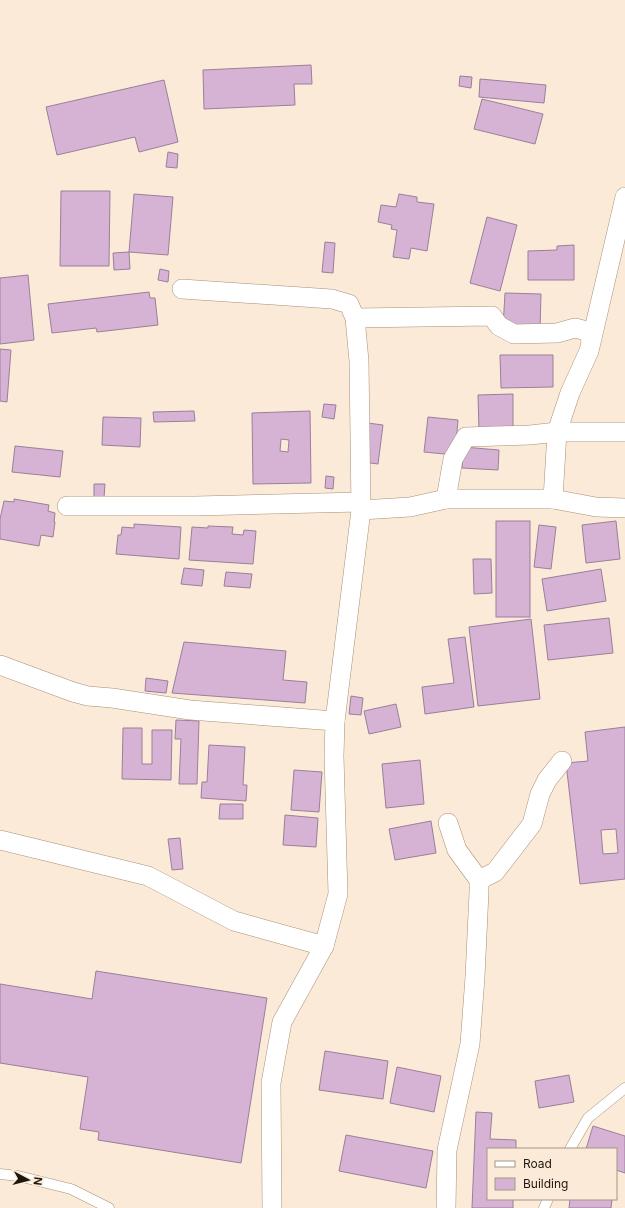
<svg xmlns="http://www.w3.org/2000/svg" width="625" height="1208" font-family="Inter,sans-serif">
<rect width="100%" height="100%" fill="#fbead8"/>
<g fill="#d6b3d5" stroke="#9a7f99" fill-rule="evenodd">
<polygon points="311,65 312,84 294,84 295,105 204,109 203,70"/>
<polygon points="460,76 472,77 471,88 459,86"/>
<polygon points="480,79 546,85 544,103 479,97"/>
<polygon points="164,80 178,142 139,152 135,137 57,155 46,107"/>
<polygon points="482,99 543,114 535,144 474,129"/>
<polygon points="168,152 178,154 177,168 166,167"/>
<polygon points="61,191 110,191 109,266 60,266"/>
<polygon points="134,194 173,197 168,255 129,252"/>
<polygon points="399,194 417,197 417,202 434,204 427,251 411,248 409,259 393,257 397,230 391,229 392,225 378,222 381,205 396,207"/>
<polygon points="487,217 517,225 500,291 470,283"/>
<polygon points="325,242 335,243 333,273 322,272"/>
<polygon points="574,245 574,280 528,280 528,251 557,250 557,246"/>
<polygon points="129,252 130,269 114,270 113,253"/>
<polygon points="160,269 169,271 168,282 158,280"/>
<polygon points="28,275 34,340 0,344 0,278"/>
<polygon points="149,292 150,298 155,298 158,325 97,332 96,328 52,333 48,304"/>
<polygon points="505,293 541,294 540,329 503,328"/>
<polygon points="0,349 11,350 7,402 0,401"/>
<polygon points="500,355 553,355 553,387 501,388"/>
<polygon points="513,394 513,429 479,430 478,395"/>
<polygon points="324,404 336,405 334,419 322,417"/>
<polygon points="194,411 195,421 154,422 153,412"/>
<path d="M310 411 311 483 253 484 252 413ZM281 439 289 440 288 452 280 451Z"/>
<polygon points="103,417 141,418 140,447 102,445"/>
<polygon points="428,417 458,420 455,455 424,452"/>
<polygon points="368,423 383,425 378,464 363,462"/>
<polygon points="15,446 63,451 60,477 12,472"/>
<polygon points="463,447 499,450 498,470 462,468"/>
<polygon points="326,476 334,477 333,489 325,488"/>
<polygon points="94,484 105,484 104,498 94,497"/>
<polygon points="14,499 49,505 48,511 55,513 54,522 55,522 53,537 41,535 39,546 0,539 0,519 4,501 14,502"/>
<rect x="496" y="521" width="34" height="96"/>
<polygon points="616,521 620,559 586,563 582,525"/>
<polygon points="134,524 181,527 179,559 116,554 118,535 121,535 122,527 134,528"/>
<polygon points="539,525 556,527 551,569 534,567"/>
<polygon points="208,526 233,527 232,534 243,535 244,530 256,531 253,564 189,560 192,527 208,528"/>
<polygon points="473,559 491,559 492,593 474,594"/>
<polygon points="184,568 204,570 202,586 181,584"/>
<polygon points="601,569 606,601 547,611 542,579"/>
<polygon points="226,572 252,574 250,588 224,586"/>
<polygon points="609,618 613,653 548,660 544,625"/>
<polygon points="531,619 540,699 478,706 469,627"/>
<polygon points="465,637 474,707 425,714 422,687 454,683 448,639"/>
<polygon points="184,642 286,651 283,680 307,682 305,703 172,693"/>
<polygon points="146,678 168,681 166,693 145,691"/>
<polygon points="351,696 363,698 361,715 349,714"/>
<polygon points="396,704 401,727 369,734 364,711"/>
<polygon points="176,720 199,721 197,784 179,784 181,739 175,739"/>
<path d="M625 727V879L580 884 566 763 588 761 585 732ZM616 829 618 853 603 854 601 830Z"/>
<polygon points="123,728 142,728 142,764 152,764 152,730 172,730 171,780 122,779"/>
<polygon points="209,745 245,747 243,785 247,785 246,801 201,798 202,782 207,782"/>
<polygon points="420,760 424,804 386,808 382,764"/>
<polygon points="294,770 322,772 319,812 291,810"/>
<polygon points="220,804 243,804 243,819 219,819"/>
<polygon points="285,815 318,818 316,847 283,845"/>
<polygon points="431,821 436,853 395,860 389,829"/>
<polygon points="180,838 183,869 172,870 168,839"/>
<polygon points="96,971 267,998 241,1163 98,1140 99,1132 80,1129 88,1077 0,1063 0,984 92,999"/>
<polygon points="325,1051 388,1061 383,1099 319,1090"/>
<polygon points="397,1067 441,1076 434,1112 390,1103"/>
<polygon points="569,1075 574,1102 539,1108 535,1081"/>
<polygon points="476,1112 492,1113 490,1139 516,1140 516,1149 488,1149 488,1199 513,1199 513,1208 472,1208"/>
<polygon points="593,1126 625,1136 625,1173 616,1170 616,1149 586,1149"/>
<polygon points="346,1135 433,1151 426,1188 339,1171"/>
<polygon points="570,1199 612,1199 611,1208 569,1208"/>
</g>
<g fill="none" stroke-linecap="round" stroke-linejoin="round">
<g stroke="#a98f74" stroke-width="11">
<g id="lane">
<polyline points="570,1149 588,1118 625,1088"/>
<polyline points="0,1174 18,1176 71,1189 109,1208"/>
<polyline points="544,1208 548,1199"/>
</g>
</g>
<g stroke="#a98f74" stroke-width="20">
<g id="street">
<polyline points="182,289 332,299 349,304 355,318 359,361 361,510 335,721 334,756 338,894 324,946 282,1022 271,1083 272,1208"/>
<polyline points="355,318 492,316 499,326 514,334 557,333 575,328 587,331 591,339"/>
<polyline points="446,499 453,459 466,437 530,435 557,432 625,432"/>
<polyline points="553,499 557,432 570,393 589,351 625,197"/>
<polyline points="67,506 196,506 361,502"/>
<polyline points="361,510 410,507 446,499 553,499 596,507 625,508"/>
<polyline points="0,665 73,692 88,696 112,698 190,710 335,721"/>
<polyline points="0,840 148,876 234,921 324,946"/>
<polyline points="479,880 495,872 532,824 540,794 547,780 562,761"/>
<polyline points="446,1208 447,1150 470,1044 475,977 479,892 479,880 457,850 448,823"/>
</g>
</g>
<use href="#lane" stroke="#fff" stroke-width="10"/>
<use href="#street" stroke="#fff" stroke-width="19"/>
</g>
<rect x="487" y="1148" width="130" height="52" fill="#fbead8" stroke="#a39586"/>
<rect x="495" y="1161" width="20" height="6" fill="#ffffff" stroke="#a39586"/>
<text x="523" y="1168" font-size="12" fill="#20160c">Road</text>
<rect x="495" y="1178" width="20" height="12" fill="#d6b3d5" stroke="#a39586"/>
<text x="523" y="1188" font-size="12" fill="#20160c">Building</text>
<g transform="translate(28 1180) rotate(97)" stroke="#fbead8" stroke-width="3" paint-order="stroke">
<path d="M0-3L7 15L0 10L-7 15Z" fill="#20160c"/>
<text y="-6" font-size="11" font-weight="bold" text-anchor="middle" fill="#20160c">N</text>
</g>
</svg>
